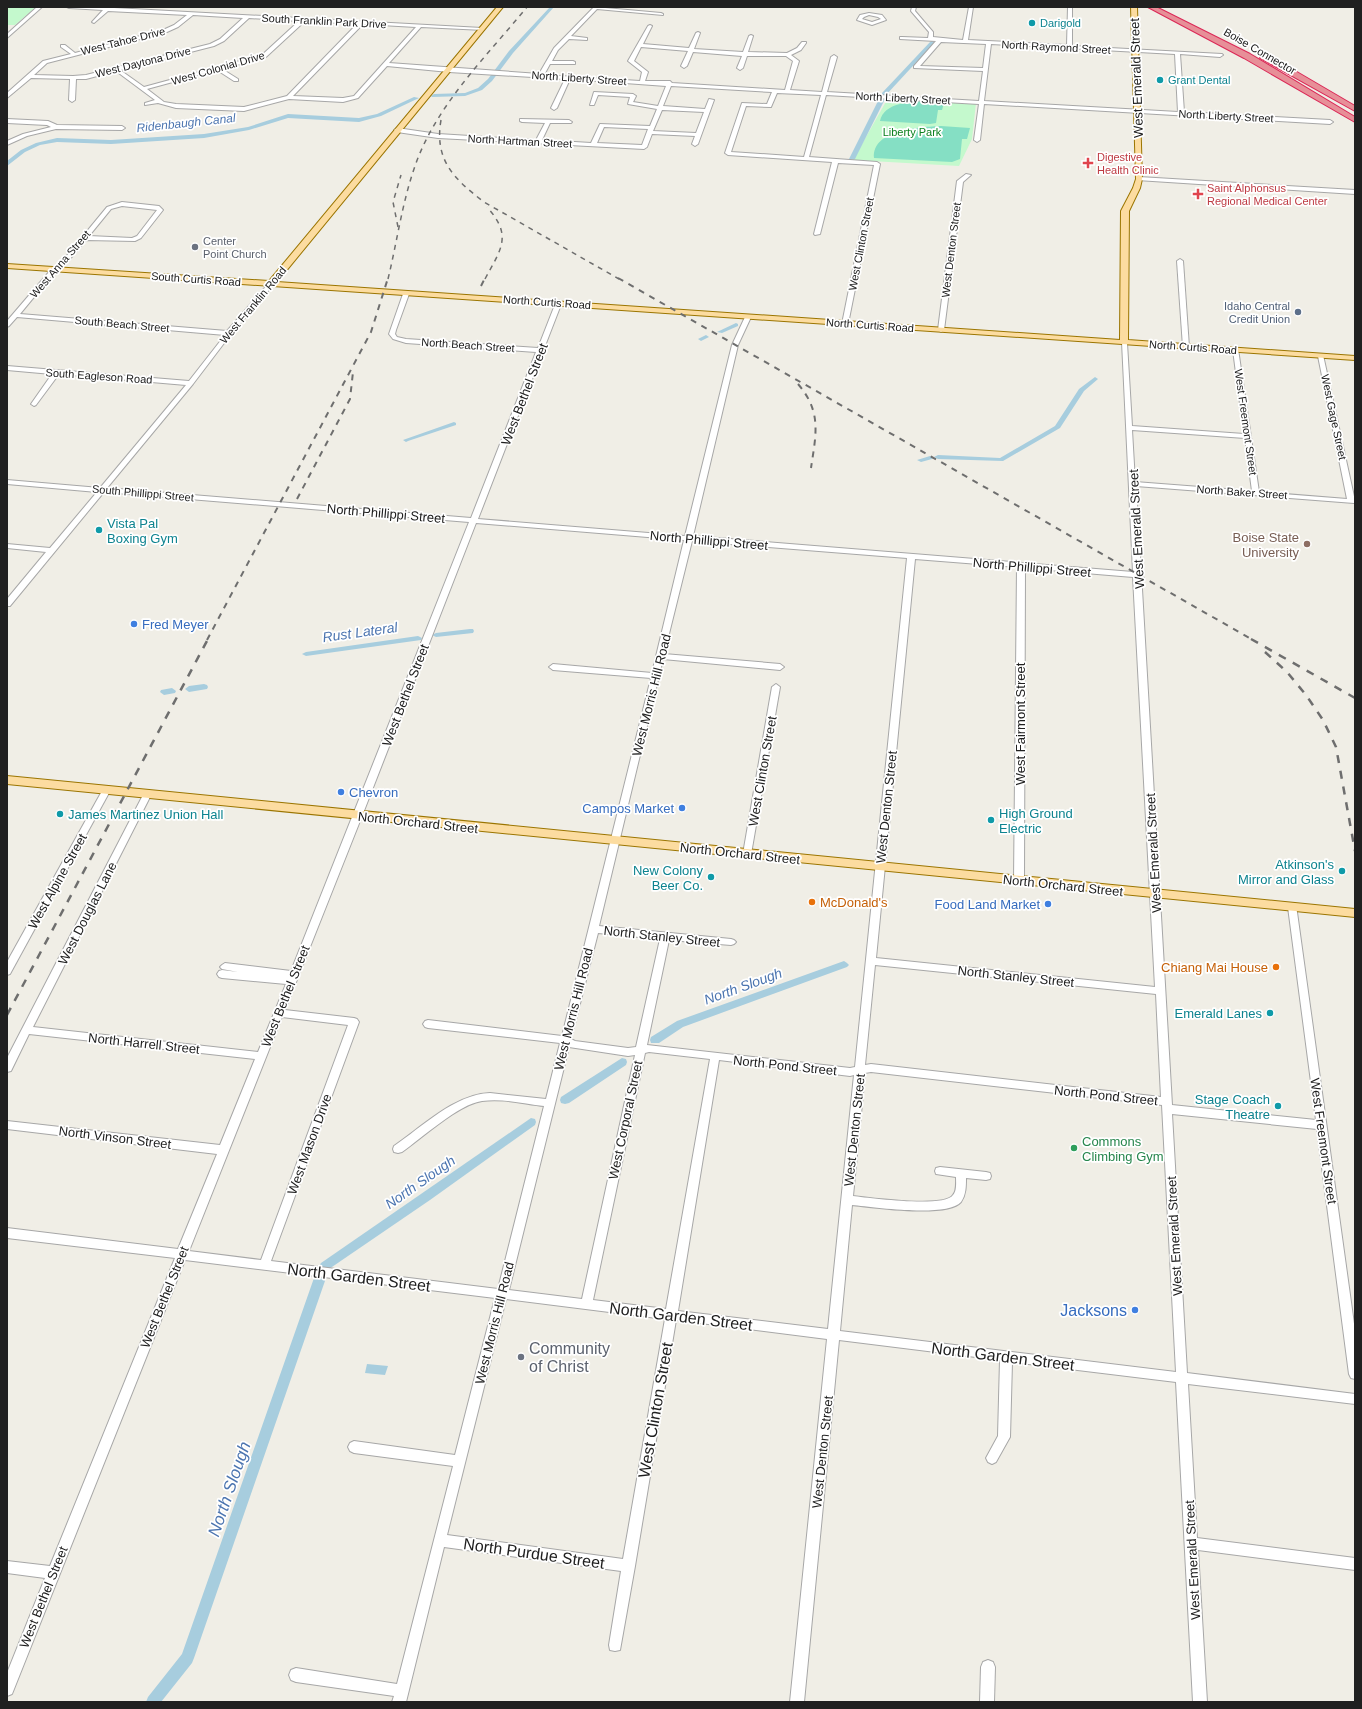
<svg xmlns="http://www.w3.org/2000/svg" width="1362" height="1709" font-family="Helvetica,sans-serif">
<rect width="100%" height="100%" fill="#f0eee6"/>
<g fill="#c4f9cd">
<polygon points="7,7 36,7 15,25 7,25"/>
<polygon points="888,98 976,103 972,139 959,166 853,160"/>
</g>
<g fill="#85dfc4">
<path d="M927 101 944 103 942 110H938L936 123 930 124 880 121C884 102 911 102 927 101Z"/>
<path d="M941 126 970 128 967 139H962L960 159 952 162 874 158C872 129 921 127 941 126Z"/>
</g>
<polygon fill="#a7cdde" points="367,1364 388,1366 385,1375 365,1373"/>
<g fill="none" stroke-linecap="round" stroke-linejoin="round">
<g fill="#a7cdde" fill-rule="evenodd">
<polygon points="550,7 554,7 513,53 492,81 482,90 465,96 432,97 431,96 434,94 465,93 478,88 488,79 509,51"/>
<polygon points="931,41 935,42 886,95 882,95 882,93"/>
<polygon points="414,97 419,98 381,116 359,122 288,118 249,130 204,138 111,144 57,142 40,145 25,152 7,166 7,161 21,150 36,143 57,138 111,140 204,134 248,127 288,114 359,118 377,114"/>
<polygon points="882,97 885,99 855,159 850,160 849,159 879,99"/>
<polygon points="736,323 738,324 738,326 722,333 717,332"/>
<polygon points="706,335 709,337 701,341 698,339"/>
<polygon points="1095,377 1098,379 1084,391 1060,428 1003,461 938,459 934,457 938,455 1000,458 1055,426 1079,389"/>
<polygon points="454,422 456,423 456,425 408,441 406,442 403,440"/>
<polygon points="930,456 934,458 932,459 921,462 917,460"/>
<polygon points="470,629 473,629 474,631 473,633 436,637 432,635 436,633"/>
<polygon points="418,636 422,638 421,640 306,656 302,654 306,652"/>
<polygon points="204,684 207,685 208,687 207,689 189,692 185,689 189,686"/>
<polygon points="172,688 176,691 175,693 164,695 160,692 161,690"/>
<polygon points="844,961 847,963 849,965 847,967 683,1027 659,1043 651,1043 650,1040 651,1037 677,1021"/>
<polygon points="622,1058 626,1059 627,1062 626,1065 569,1103 565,1104 561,1103 560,1100 561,1097"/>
<polygon points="531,1118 535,1119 536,1122 535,1125 430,1200 329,1269 325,1271 321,1269 319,1266 321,1263"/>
<polygon points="320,1273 324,1275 326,1278 194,1658 192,1663 161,1702 146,1702 148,1697 182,1654 314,1278 316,1275"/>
</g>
<g stroke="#a7a7a7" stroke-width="2">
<g id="minor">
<polygon points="37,7 42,7 7,38 7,34"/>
<path d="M67 7H96L482 28 484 29V30L421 27 389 63 539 74 554 48 594 7 661 13 663 14V15L597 9 571 36 587 38V40L569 39 558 50 552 61H573L575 62V64H550L544 75 640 81 642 72 628 61 648 26 650 25 652 26 643 44 689 48 696 33 698 32 700 33 694 49 743 52 749 36 751 35 753 36 748 52 787 53 797 48 802 42H806V43L801 50 791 55 799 61 790 90 822 92 831 57 834 55 837 57 827 92 979 101 983 71 914 68V66L936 41 900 39V37H902L928 38 929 32 911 11 912 7H916L915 11 933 32V37L963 40 969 7H973L968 40 1067 45 1068 7H1072V46L1222 54 1223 55 1220 57 1180 54 1184 112 1330 120 1333 122 1330 124 984 104 980 140 977 142 974 140 979 104 826 95 809 157 877 162 880 164 848 324 845 326 842 324 874 165 838 163 820 234 815 235 814 234 832 162 728 155 725 153 742 103 767 104 772 92 671 86 663 106 705 109 709 99 714 100 698 144 695 146 692 144 695 136 652 134 647 147 644 149 438 138 397 132 394 130 397 128 438 134 536 140 545 123 522 122 520 121V119L569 120 572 122 571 123H550L542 140 591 143 600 124 650 126 657 109 628 104 630 97 598 95 594 105H590L594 92 633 94 636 96 633 102 658 106 666 86 570 79 557 108 554 110 551 108 565 79 449 72 387 66 358 98 343 102 289 99 244 111 176 108 158 103 145 105V103L155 100 116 71 86 79H76L75 100 72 102 69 100 70 79 31 78 7 98V93L43 61 71 54 61 47V45H65L75 53 163 30 174 25 187 15 108 11 94 23 92 22 103 10 69 8ZM193 15 243 18 220 39 210 44 86 75 73 76 34 75 47 63 167 32 178 27ZM249 18 299 21 262 55 144 87 120 70 214 46 224 41ZM305 21 357 24 287 96 244 107 176 104 164 102 147 89 217 70 234 81H238V79L222 69 266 57ZM363 24 416 27 354 96 343 98 293 96ZM941 42 986 44 983 68 920 66ZM991 44 1175 54 1178 112 984 101ZM641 47 688 51 681 66 684 68 687 66 693 52 742 56 737 68 740 70 743 68 747 56H786L793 61 785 90 672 83 670 81H645L648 72 634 61ZM777 93 821 95 804 157 731 152 746 106 771 107ZM662 110 704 112 696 133 653 131ZM604 127 648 129 642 145 597 143Z"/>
<path d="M869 13 882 15 886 20 872 25 857 20 860 15ZM869 15 878 17 881 19 872 22 862 19 864 17Z"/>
<polygon points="7,119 48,121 57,125 122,126 125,128 122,130 56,129 27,136 7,145 7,141 23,134 51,127 47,125 7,123"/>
<polygon points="966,174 971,175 963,182 944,330 941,332 938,330 957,181"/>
<polygon points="1139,177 1355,190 1355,194 1137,180 1137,178"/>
<path d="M122 202 159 206 163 210 141 238 135 241 86 240 64 266 53 274 20 314 227 331 269 283 274 284 231 334 193 384 107 488 471 518 536 352 406 343 393 339 389 334 403 294 406 292 409 294 396 330 395 334 397 337 406 339 538 348 556 302 559 300 562 302 478 519 685 536 732 345 745 317 748 315 751 317 738 345 693 536 1133 572 1122 342 1127 343 1132 426 1244 434 1233 350 1238 349 1259 492 1347 499 1318 356 1323 355 1355 501 1354 503 1136 486 1172 1105 1316 1120 1288 907 1290 905H1296L1355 1331V1379L1351 1378 1349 1374 1317 1129 1172 1114 1187 1373 1355 1394V1404L1188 1384 1197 1538 1355 1558V1570L1198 1550 1207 1702H1193L1176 1382 1012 1362 1010 1437 996 1462 992 1464 988 1462 986 1458 998 1436 1000 1360 839 1340 804 1702H790L827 1339 676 1320 635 1566 620 1650 615 1651 610 1650 609 1645 621 1571 444 1547 406 1702H392L394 1696 296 1682 291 1680 289 1675 291 1670 296 1668 397 1684 453 1466 354 1453 350 1451 348 1447 350 1443 354 1441 455 1455 495 1298 185 1260 14 1689 12 1694 7 1696V1673L45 1578 7 1573V1561L50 1566 175 1258 7 1238V1228L178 1249 217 1154 7 1129V1121L220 1145 255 1059 29 1034 11 1071 7 1072V1058L143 795 147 792 151 795 33 1027 258 1052 286 984 222 978 219 977 217 974 219 971 222 970 238 972 222 969 220 967 222 965 225 963 291 971 469 522 104 492 10 606H7V599L46 552 7 548V544L50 548 97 492 7 484V480L100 488 186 385 59 374 36 405 34 406 31 404 52 374 7 370V366L189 381 225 335 17 317 9 326 7 327V321L49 272 60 264 107 207ZM122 206 157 210 137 236 132 238 89 236 111 209ZM1132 430 1245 438 1252 491 1135 482ZM476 523 684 540 652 673 553 664 549 667 553 670 651 678 562 1036 428 1020 425 1021 423 1024 425 1027 428 1028 560 1043 546 1099 490 1093C455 1094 422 1127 394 1146L393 1149 394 1152 398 1153 402 1152C422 1138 459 1104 482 1101 503 1098 524 1104 544 1106L498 1289 271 1261 359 1022 357 1019 354 1018 285 1010 362 816ZM692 541 907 558 855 1067 850 1068 647 1045 669 940 731 945 734 944 736 942 734 940 731 939 599 926 663 659 780 670 784 667 780 664 664 654ZM915 559 1017 567 1014 881 1019 884 1024 881 1025 568 1133 577 1155 987 876 958ZM598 933 660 939 636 1047 628 1048 575 1041 571 1039ZM875 965 1156 994 1161 1097 871 1064 865 1065ZM282 1017 348 1025 261 1260 189 1251ZM569 1047 628 1056 635 1055 582 1299 509 1290ZM649 1052 710 1059 666 1309 593 1300 645 1053ZM719 1060 850 1076 854 1075 828 1329 678 1311ZM871 1072 1162 1105 1176 1372 840 1331 852 1205C873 1207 947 1218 961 1202 966 1195 966 1186 966 1178L986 1180 990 1179 991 1176 990 1173 986 1172 940 1167 936 1168 935 1171 936 1174 956 1177C956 1182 957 1191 953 1195 945 1208 869 1198 853 1196L865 1073ZM506 1299 665 1319 623 1559 447 1535Z"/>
<polygon points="1180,259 1183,261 1189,347 1186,349 1183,347 1177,261"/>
<polygon points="776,684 780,687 751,854 747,857 743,854 772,687"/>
<polygon points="106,788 110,791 10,974 7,975 7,962 102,791"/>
<polygon points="988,1660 993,1662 995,1667 994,1702 980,1702 981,1667 983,1662"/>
</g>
</g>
<g stroke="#9b7500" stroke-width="2">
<g id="major">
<polygon points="497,7 503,7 277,282 1120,340 1121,211 1133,188 1136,179 1131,7 1137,7 1142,179 1140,188 1129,211 1128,340 1355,356 1355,360 7,268 7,264 269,281"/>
<polygon points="7,776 1355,909 1355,917 7,784"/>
</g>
</g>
<g stroke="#db2756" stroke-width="2">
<g id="highway">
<polygon points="1148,7 1156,7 1250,54 1355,117 1355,122 1244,58"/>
<polygon points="1260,54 1266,54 1355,106 1355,111 1260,58"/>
</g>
</g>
<use href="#minor" fill="#fff" fill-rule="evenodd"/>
<use href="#major" fill="#fcdca0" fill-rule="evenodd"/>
<use href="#highway" fill="#e78f98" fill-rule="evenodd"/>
<g stroke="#6e6e6e" stroke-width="1.5" stroke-dasharray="5 5" stroke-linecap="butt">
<path d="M441 120C434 160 454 179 484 202L619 279"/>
<polyline points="398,227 393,202 401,175"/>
<path d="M388 279C397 242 402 203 415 166 436 105 487 56 527 7"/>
<path d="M485 279C501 249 513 236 487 207"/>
</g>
<g stroke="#6e6e6e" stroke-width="2" stroke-dasharray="6 6" stroke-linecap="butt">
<polyline points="618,278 1253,640"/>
<polyline points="481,286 485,278"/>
<path d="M798 384C822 412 816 434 811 468"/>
<polyline points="297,499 350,399 353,372"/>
<polyline points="207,640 371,332 388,278"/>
</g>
<g stroke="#6e6e6e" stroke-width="2.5" stroke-dasharray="8 8" stroke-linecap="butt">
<polyline points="1251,639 1355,698"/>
<polyline points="1265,652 1287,672 1306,695 1323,720 1336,747 1355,851"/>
<polyline points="7,1015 208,639"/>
</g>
</g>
<g fill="#0f9aa8" stroke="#fff" stroke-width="1.5">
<circle cx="1032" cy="23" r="4"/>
<circle cx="1160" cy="80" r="4"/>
<circle cx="99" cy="530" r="4"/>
<circle cx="60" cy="814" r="4"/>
<circle cx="991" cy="820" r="4"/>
<circle cx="1342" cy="871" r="4"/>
<circle cx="711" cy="877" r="4"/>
<circle cx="1270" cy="1013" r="4"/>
<circle cx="1278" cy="1106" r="4"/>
</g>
<g fill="#e0444e" stroke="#fff" stroke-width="1.5">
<path d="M1086 157h4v4h4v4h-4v4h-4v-4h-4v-4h4z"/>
<path d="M1196 188h4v4h4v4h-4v4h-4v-4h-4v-4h4z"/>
</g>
<g fill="#6b7280" stroke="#fff" stroke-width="1.5">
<circle cx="195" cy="247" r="4"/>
<circle cx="521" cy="1357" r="4"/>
</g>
<circle fill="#5c6f8a" stroke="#fff" stroke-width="1.5" cx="1298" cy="312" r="4"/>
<circle fill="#8d6e63" stroke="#fff" stroke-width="1.5" cx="1307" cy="544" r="4"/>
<g fill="#3f7fe0" stroke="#fff" stroke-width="1.5">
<circle cx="134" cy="624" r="4"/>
<circle cx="341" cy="792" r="4"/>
<circle cx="682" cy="808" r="4"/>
<circle cx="1048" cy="904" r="4"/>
<circle cx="1135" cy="1310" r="4"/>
</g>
<g fill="#e8710a" stroke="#fff" stroke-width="1.5">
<circle cx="812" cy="902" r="4"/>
<circle cx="1276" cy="967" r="4"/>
</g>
<circle fill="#2e9e5b" stroke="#fff" stroke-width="1.5" cx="1074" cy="1148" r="4"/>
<g text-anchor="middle" stroke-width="3.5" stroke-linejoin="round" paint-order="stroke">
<g font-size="11" fill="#202020" stroke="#fff">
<text transform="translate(324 21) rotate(3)" y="4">South Franklin Park Drive</text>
<text transform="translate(123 41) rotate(-14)" y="4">West Tahoe Drive</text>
<text transform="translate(1056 47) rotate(3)" y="4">North Raymond Street</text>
<text transform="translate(1260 51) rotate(30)" y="4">Boise Connector</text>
<text transform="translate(143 62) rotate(-14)" y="4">West Daytona Drive</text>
<text transform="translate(218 68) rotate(-16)" y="4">West Colonial Drive</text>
<text transform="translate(579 78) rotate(4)" y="4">North Liberty Street</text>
<text transform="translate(903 98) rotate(3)" y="4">North Liberty Street</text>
<text transform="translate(1226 116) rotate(3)" y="4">North Liberty Street</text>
<text transform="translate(520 141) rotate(3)" y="4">North Hartman Street</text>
<text transform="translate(861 244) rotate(-79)" y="4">West Clinton Street</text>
<text transform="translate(951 250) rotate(-83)" y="4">West Denton Street</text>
<text transform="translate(60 264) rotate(-49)" y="4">West Anna Street</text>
<text transform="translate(196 279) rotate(4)" y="4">South Curtis Road</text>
<text transform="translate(547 302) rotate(4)" y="4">North Curtis Road</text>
<text transform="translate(253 305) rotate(-50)" y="4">West Franklin Road</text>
<text transform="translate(122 324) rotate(5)" y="4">South Beach Street</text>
<text transform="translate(870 325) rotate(4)" y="4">North Curtis Road</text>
<text transform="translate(468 345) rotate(4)" y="4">North Beach Street</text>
<text transform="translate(1193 347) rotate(4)" y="4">North Curtis Road</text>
<text transform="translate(99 376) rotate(4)" y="4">South Eagleson Road</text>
<text transform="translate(1334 417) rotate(78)" y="4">West Gage Street</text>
<text transform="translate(1246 422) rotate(82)" y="4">West Freemont Street</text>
<text transform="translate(1242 492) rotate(4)" y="4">North Baker Street</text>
<text transform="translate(143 493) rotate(5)" y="4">South Phillippi Street</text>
</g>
<g font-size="11" fill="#0d838f" stroke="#fff" text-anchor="start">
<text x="1040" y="27">Darigold</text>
<text x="1168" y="84">Grant Dental</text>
</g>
<g font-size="11" fill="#0c801f" stroke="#fff">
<text x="912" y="136">Liberty Park</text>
</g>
<g font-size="11" fill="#be3a42" stroke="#fff" text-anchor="start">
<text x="1097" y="161">Digestive<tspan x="1097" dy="13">Health Clinic</tspan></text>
<text x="1207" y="192">Saint Alphonsus<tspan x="1207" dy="13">Regional Medical Center</tspan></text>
</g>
<g font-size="11" fill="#5b616d" stroke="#fff" text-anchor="start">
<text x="203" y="245">Center<tspan x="203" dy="13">Point Church</tspan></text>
</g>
<g font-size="11" fill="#4e5e75" stroke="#fff" text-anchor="end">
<text x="1290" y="310">Idaho Central<tspan x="1290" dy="13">Credit Union</tspan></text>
</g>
<g font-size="12" font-style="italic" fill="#4c75b0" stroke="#fff">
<text transform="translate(186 123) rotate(-6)" y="4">Ridenbaugh Canal</text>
</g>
<g font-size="13" fill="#202020" stroke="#fff">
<text transform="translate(1136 78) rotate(-92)" y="5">West Emerald Street</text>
<text transform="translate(524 394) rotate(-69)" y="5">West Bethel Street</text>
<text transform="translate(386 513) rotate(5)" y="5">North Phillippi Street</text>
<text transform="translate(1136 529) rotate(-93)" y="5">West Emerald Street</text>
<text transform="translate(709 540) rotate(5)" y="5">North Phillippi Street</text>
<text transform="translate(1032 567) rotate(5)" y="5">North Phillippi Street</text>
<text transform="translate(405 695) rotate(-69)" y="5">West Bethel Street</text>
<text transform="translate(651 695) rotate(-76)" y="5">West Morris Hill Road</text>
<text transform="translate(1020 724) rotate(-90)" y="5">West Fairmont Street</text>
<text transform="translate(762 771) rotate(-80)" y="5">West Clinton Street</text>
<text transform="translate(886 807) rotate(-84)" y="5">West Denton Street</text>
<text transform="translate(418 822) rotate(6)" y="5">North Orchard Street</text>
<text transform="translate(740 853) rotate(6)" y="5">North Orchard Street</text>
<text transform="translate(1153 853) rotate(-93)" y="5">West Emerald Street</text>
<text transform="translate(57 881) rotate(-61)" y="5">West Alpine Street</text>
<text transform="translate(1063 885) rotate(6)" y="5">North Orchard Street</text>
<text transform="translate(87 913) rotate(-63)" y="5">West Douglas Lane</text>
<text transform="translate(662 936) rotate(6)" y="5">North Stanley Street</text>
<text transform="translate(1016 976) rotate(6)" y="5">North Stanley Street</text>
<text transform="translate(285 996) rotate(-68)" y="5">West Bethel Street</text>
<text transform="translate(573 1009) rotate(-76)" y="5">West Morris Hill Road</text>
<text transform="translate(144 1043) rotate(6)" y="5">North Harrell Street</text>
<text transform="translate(785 1065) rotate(6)" y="5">North Pond Street</text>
<text transform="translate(1106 1095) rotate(6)" y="5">North Pond Street</text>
<text transform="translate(625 1120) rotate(-78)" y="5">West Corporal Street</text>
<text transform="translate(854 1130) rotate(-84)" y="5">West Denton Street</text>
<text transform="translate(115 1137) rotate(7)" y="5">North Vinson Street</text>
<text transform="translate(1324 1141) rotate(82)" y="5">West Freemont Street</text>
<text transform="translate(309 1144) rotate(-70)" y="5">West Mason Drive</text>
<text transform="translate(1174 1236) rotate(-93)" y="5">West Emerald Street</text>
<text transform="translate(164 1297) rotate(-68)" y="5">West Bethel Street</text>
<text transform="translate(494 1323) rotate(-76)" y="5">West Morris Hill Road</text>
<text transform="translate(822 1452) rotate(-84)" y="5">West Denton Street</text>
<text transform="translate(1192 1560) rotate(-93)" y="5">West Emerald Street</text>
<text transform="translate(43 1597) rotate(-68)" y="5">West Bethel Street</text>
</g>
<g font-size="13" fill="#0d838f" stroke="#fff" text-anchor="end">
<text x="107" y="528" text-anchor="start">Vista Pal<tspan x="107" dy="15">Boxing Gym</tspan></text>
<text x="999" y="818" text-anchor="start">High Ground<tspan x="999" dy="15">Electric</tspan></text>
<text x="68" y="819" text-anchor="start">James Martinez Union Hall</text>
<text x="1334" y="869">Atkinson's<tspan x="1334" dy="15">Mirror and Glass</tspan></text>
<text x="703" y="875">New Colony<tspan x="703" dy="15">Beer Co.</tspan></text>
<text x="1262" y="1018">Emerald Lanes</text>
<text x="1270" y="1104">Stage Coach<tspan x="1270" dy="15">Theatre</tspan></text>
</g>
<g font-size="13" fill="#785e54" stroke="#fff" text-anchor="end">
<text x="1299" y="542">Boise State<tspan x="1299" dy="15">University</tspan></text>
</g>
<g font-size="13" fill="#366cbe" stroke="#fff" text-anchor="start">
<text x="142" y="629">Fred Meyer</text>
<text x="349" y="797">Chevron</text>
<text x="674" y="813" text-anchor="end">Campos Market</text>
<text x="1040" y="909" text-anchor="end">Food Land Market</text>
</g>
<g font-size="13" fill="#c56008" stroke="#fff" text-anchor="start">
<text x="820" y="907">McDonald's</text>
<text x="1268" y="972" text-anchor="end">Chiang Mai House</text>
</g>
<g font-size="13" fill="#27864d" stroke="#fff" text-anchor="start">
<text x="1082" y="1146">Commons<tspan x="1082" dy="15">Climbing Gym</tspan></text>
</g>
<g font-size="14" font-style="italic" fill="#4c75b0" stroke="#fff">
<text transform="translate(360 632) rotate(-8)" y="5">Rust Lateral</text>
<text transform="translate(743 986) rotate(-20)" y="5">North Slough</text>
<text transform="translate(420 1182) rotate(-35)" y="5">North Slough</text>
</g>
<g font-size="16" fill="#202020" stroke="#fff">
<text transform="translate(359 1277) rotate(7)" y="6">North Garden Street</text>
<text transform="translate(681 1316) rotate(7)" y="6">North Garden Street</text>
<text transform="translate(1003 1356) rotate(7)" y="6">North Garden Street</text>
<text transform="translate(655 1410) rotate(-80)" y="6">West Clinton Street</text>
<text transform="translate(534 1553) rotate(8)" y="6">North Purdue Street</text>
</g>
<g font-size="16" fill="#366cbe" stroke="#fff" text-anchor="end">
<text x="1127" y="1316">Jacksons</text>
</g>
<g font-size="16" fill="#5b616d" stroke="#fff" text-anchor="start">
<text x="529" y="1354">Community<tspan x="529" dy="18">of Christ</tspan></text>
</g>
<g font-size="17" font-style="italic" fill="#4c75b0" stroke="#fff">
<text transform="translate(229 1489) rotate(-71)" y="6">North Slough</text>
</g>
</g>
<rect width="1362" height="1709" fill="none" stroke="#202020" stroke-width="16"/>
</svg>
